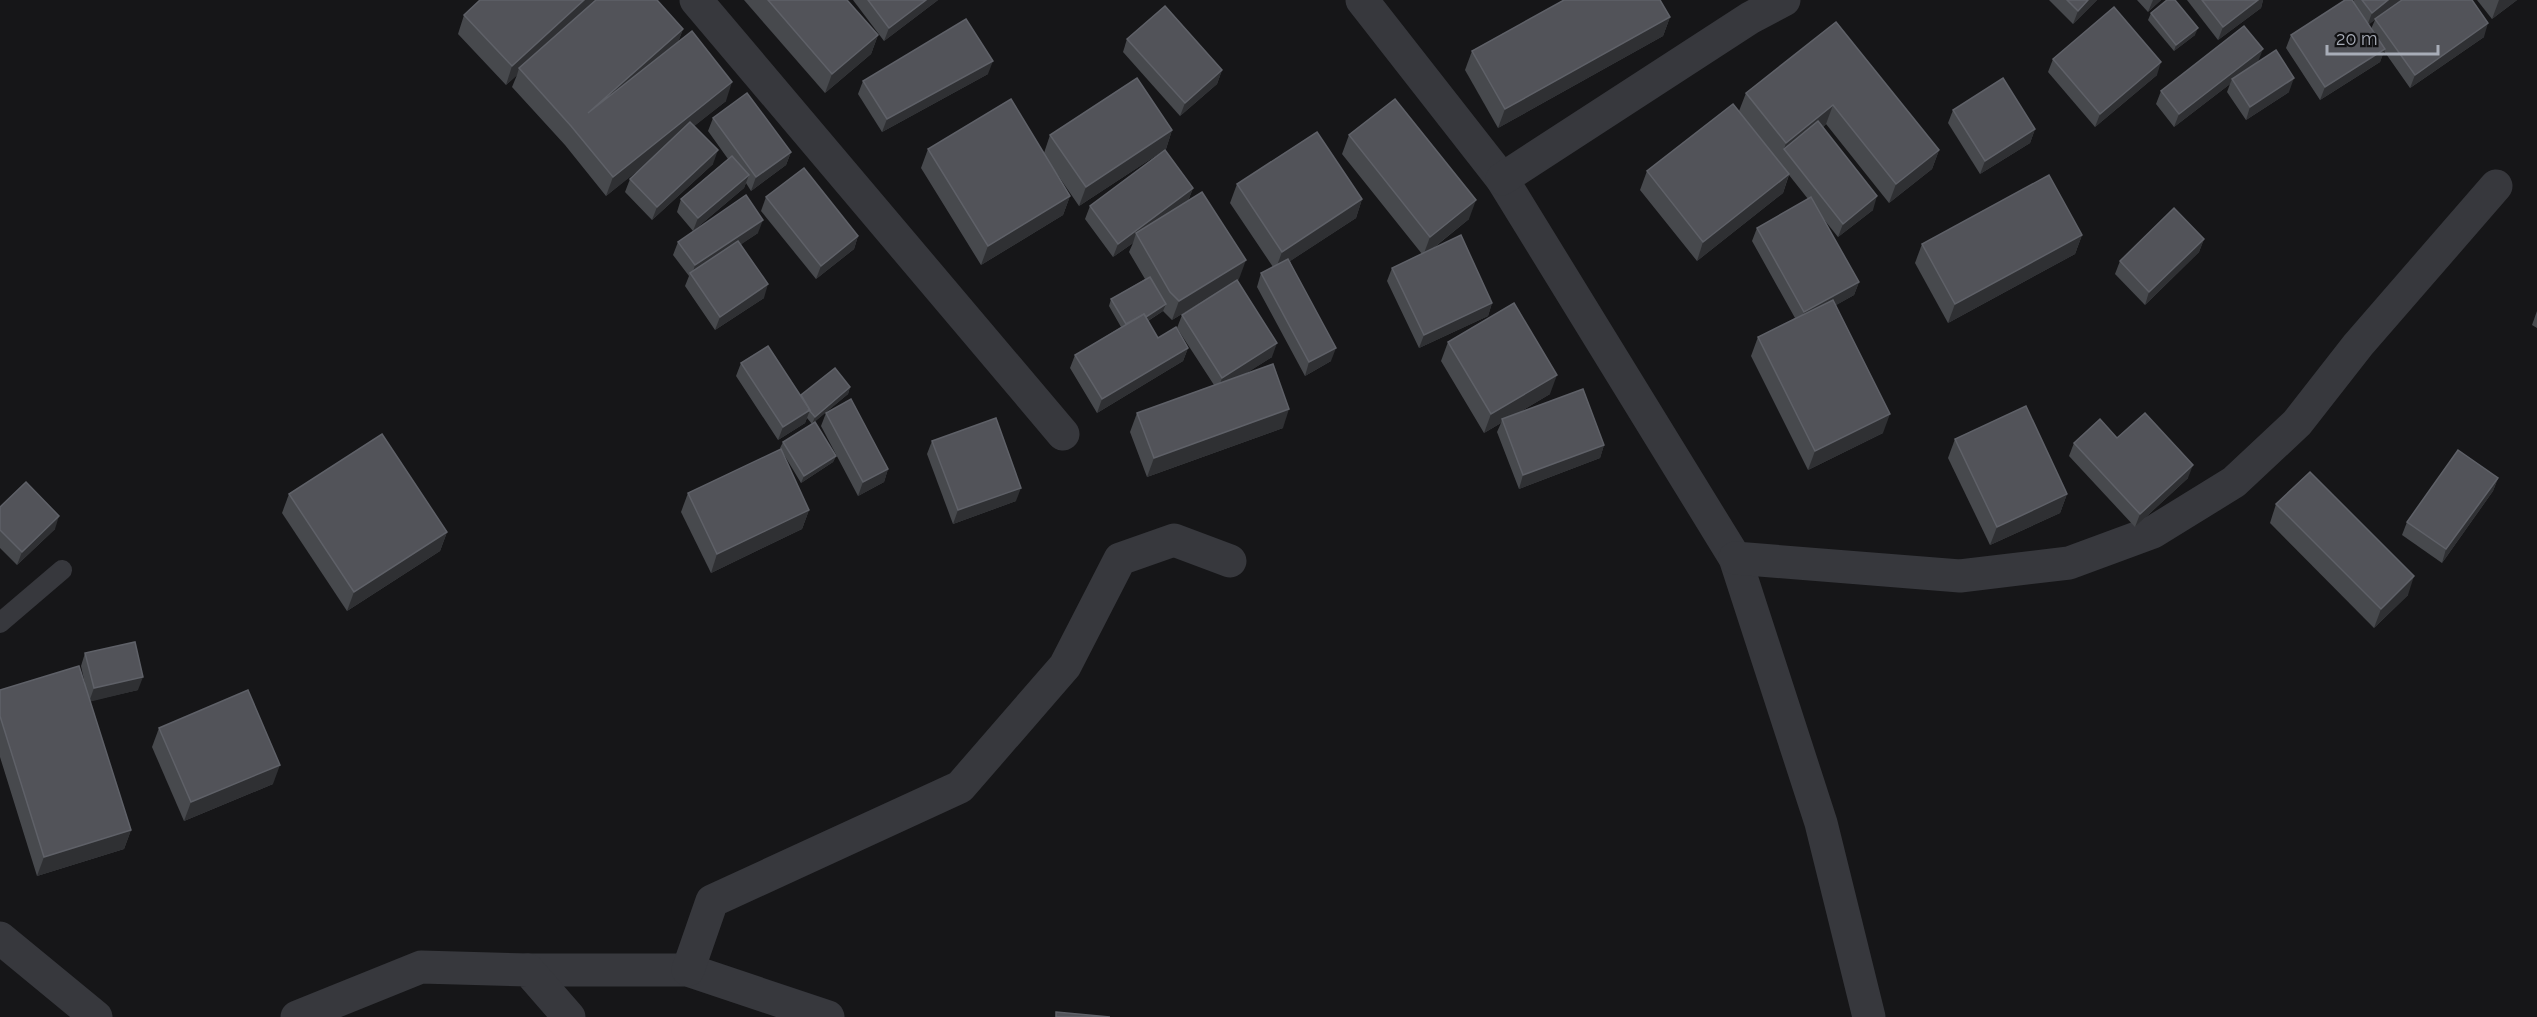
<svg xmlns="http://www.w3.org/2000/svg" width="2537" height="1017" font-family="Raleway,sans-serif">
<rect width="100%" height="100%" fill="#161618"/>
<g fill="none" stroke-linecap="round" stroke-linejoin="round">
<polyline stroke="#37383d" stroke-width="20" points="0,623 62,570"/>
<g stroke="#37383d" stroke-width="33">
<polyline points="696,0 1063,434"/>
<polyline points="1362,0 1502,179 1735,558 1821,823 1869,1017"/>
<polyline points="1502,179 1750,18 1784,0"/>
<polyline points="1735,558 1960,576 2069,563 2153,532 2234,482 2297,423 2358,345 2496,186"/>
<polyline points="0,938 96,1017"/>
<polyline points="528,970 688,970 828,1017"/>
<polyline points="688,970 712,901 960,787 1065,666 1120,559 1174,540 1230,561"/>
<polyline points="297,1017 421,967 528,970 569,1017"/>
</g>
</g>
<g fill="#47494d" fill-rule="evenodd">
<polygon points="744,0 847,0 878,35 871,54 825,93"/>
<polygon points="853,0 938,0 884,41"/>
<polygon points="2049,0 2097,0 2073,24"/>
<polygon points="2137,0 2161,0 2148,12"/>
<polygon points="2187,0 2263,0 2261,8 2218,40"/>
<path d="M2354 0H2401L2385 12 2484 37 2410 88 2384 51 2380 62 2320 100 2286 48 2291 35 2353 1ZM2375 20 2371 29 2368 24Z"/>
<polygon points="2477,0 2517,0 2492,19"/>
<polygon points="2151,13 2195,35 2174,51 2148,20"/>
<polygon points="464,15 683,29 678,42 726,101 694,126 713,164 652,220 625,192 630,179 643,166 606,196 565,145 512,87 517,75 506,85 458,34"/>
<polygon points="1670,17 1663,36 1498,128 1465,70 1472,51"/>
<polygon points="1836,22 1939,150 1932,169 1889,203 1826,124 1823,127 1873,210 1838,237 1822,217 1859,282 1854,295 1836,305 1883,433 1808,470 1751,356 1758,337 1795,318 1752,241 1757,228 1808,199 1789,175 1783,193 1697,261 1640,190 1647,171 1739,111 1746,93"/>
<polygon points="1127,39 1222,70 1217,84 1180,116 1123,52"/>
<polygon points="2053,59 2157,75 2095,127 2048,72"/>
<polygon points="2258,61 2289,92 2246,120 2227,92 2230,84 2174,127 2156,104 2161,91"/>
<polygon points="988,74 882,132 858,94 863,81"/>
<polygon points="1953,110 2035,129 2030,143 1980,174 1948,123"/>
<polygon points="713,118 791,152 786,165 751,191 746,183 744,188 693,231 677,212 681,199 728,159 708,131"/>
<polygon points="1172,130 1166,149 1079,206 1055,171 1070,196 1063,215 981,265 921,168 928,149 1044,153 1050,135"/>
<polygon points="1349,135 1469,219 1431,250 1492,303 1488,316 1419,348 1387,281 1392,268 1422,254 1342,154"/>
<polygon points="1237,184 1362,199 1356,218 1290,261 1331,361 1305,376 1257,287 1261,273 1273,267 1230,203"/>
<polygon points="1193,188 1188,201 1239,279 1172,320 1163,311 1148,321 1158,338 1188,348 1183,361 1097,413 1070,368 1075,355 1121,327 1109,306 1111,299 1145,279 1129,252 1133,243 1113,257 1085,219 1090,206"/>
<polygon points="766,197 858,236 854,249 816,279 761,211"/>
<polygon points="758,233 741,244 764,298 715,330 685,286 689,276 673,255 678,242"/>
<polygon points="2082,235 2075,254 1948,323 1915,263 1922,244"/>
<polygon points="2204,239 2199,252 2145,305 2115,274 2120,261"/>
<polygon points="2537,311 2537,328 2532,325"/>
<polygon points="1182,315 1272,357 1243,375 1283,428 1147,477 1130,432 1137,413 1214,385 1177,328"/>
<polygon points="1448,342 1550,394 1518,413 1604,445 1600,458 1519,489 1497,432 1501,423 1484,433 1441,361"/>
<polygon points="741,363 801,395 850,387 848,394 814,422 836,456 833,462 801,483 780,448 783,442 812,424 807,418 805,423 778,440 736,376"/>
<polygon points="826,413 888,469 884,482 858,496 821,426"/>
<polygon points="2117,438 2188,478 2135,527 2069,456 2074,443"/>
<polygon points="1955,439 2067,494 2060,513 1990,545 1948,458"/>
<polygon points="932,441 1016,501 953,524 927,454"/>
<polygon points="2498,478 2493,491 2442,563 2402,535 2407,522"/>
<polygon points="688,493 809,510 802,529 711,573 681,512"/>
<polygon points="289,494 447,532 440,551 347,611 282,513"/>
<polygon points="2276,504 2408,595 2374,628 2270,523"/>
<polygon points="0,507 55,529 17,565 0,548"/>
<polygon points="85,653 138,690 90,701 131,830 124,849 37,876 0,757 0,690 85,684 81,666"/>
<polygon points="159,728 273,784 184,821 152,747"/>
</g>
<g fill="#2f3033">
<polygon points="584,0 597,0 519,68 517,75 506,85 512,66"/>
<polygon points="926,0 938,0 884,41 889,28"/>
<polygon points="2088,0 2097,0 2073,24 2078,11"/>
<polygon points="2153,0 2161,0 2148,12"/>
<polygon points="2258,0 2263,0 2261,8 2218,40 2223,27"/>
<polygon points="2388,0 2401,0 2367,26 2372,13"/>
<polygon points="2499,0 2517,0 2492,19"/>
<polygon points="1670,17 1663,36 1498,128 1505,109"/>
<polygon points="2488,23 2484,37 2410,88 2415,75"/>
<polygon points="2198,28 2195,35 2174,51 2176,45"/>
<polygon points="683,29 676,48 588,113"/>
<polygon points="878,35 871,54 825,93 832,74"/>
<polygon points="2263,49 2258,62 2232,79 2230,84 2174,127 2179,114"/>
<polygon points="2385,49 2380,62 2320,100 2325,87"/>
<polygon points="993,61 988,74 882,132 887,119"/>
<polygon points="2161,62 2157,75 2095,127 2100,114"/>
<polygon points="1222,70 1217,84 1180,116 1185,103"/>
<polygon points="2294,78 2289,92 2246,120 2250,107"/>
<polygon points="732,82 726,101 606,196 613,177"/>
<polygon points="1833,105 1826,124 1788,154 1784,149 1786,143"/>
<polygon points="2035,129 2030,143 1980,174 1985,161"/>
<polygon points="1172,130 1166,149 1079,206 1086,187"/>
<polygon points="718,150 713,164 652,220 657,207"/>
<polygon points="1939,150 1932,169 1889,203 1896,184"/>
<polygon points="791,152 786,165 751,191 756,177"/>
<polygon points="1789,174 1783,193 1697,261 1703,242"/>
<polygon points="749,175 744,188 693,231 698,218"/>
<polygon points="1193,188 1188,201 1136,233 1133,243 1113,257 1118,244"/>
<polygon points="1070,196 1063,215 981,265 988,246"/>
<polygon points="1877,196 1873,210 1838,237 1843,224"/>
<polygon points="1362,199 1356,218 1275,271 1282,252"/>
<polygon points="1476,200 1469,219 1423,256 1430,237"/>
<polygon points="763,220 758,233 693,277 692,275 695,265"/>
<polygon points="2082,235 2075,254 1948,323 1955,304"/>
<polygon points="858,236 854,249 816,279 821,266"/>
<polygon points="2204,239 2199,252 2145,305 2149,292"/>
<polygon points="1246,260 1239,279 1172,320 1179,301"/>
<polygon points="1859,282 1854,295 1799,326 1804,312"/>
<polygon points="768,284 764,298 715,330 720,317"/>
<polygon points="1492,303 1488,316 1419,348 1424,335"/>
<polygon points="1166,304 1163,311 1126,335 1128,328"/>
<polygon points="1277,343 1272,357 1218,391 1222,378"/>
<polygon points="1188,348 1183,361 1097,413 1102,399"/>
<polygon points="1336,348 1331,361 1305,376 1309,362"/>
<polygon points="1557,375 1550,394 1503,422 1502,419 1501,423 1484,433 1491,414"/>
<polygon points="850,387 848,394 812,424 815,417"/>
<polygon points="1289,409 1283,428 1147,477 1154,458"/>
<polygon points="810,410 805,423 778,440 783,427"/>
<polygon points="1890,414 1883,433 1808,470 1815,451"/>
<polygon points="1604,445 1600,458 1519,489 1523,475"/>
<polygon points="836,456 833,462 801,483 804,476"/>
<polygon points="2193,465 2188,478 2135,527 2140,514"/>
<polygon points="888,469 884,482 858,496 863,482"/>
<polygon points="2498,478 2493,491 2442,563 2446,549"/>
<polygon points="1021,488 1016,501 953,524 958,510"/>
<polygon points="2067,494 2060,513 1990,545 1997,527"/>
<polygon points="809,510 802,529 711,573 717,554"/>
<polygon points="59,516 55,529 17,565 22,552"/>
<polygon points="447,532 440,551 347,611 354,592"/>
<polygon points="2414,576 2408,595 2374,628 2381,609"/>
<polygon points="143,677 138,690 89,702 94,688"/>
<polygon points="280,765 273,784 184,821 191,802"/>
<polygon points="131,830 124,849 37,876 44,857"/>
</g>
<g fill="#525359" stroke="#5f6168" stroke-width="1.5">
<polygon points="480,0 584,0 512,66 464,15"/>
<polygon points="596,0 657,0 683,29 588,113 692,31 732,82 613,177 571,126 519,68"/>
<polygon points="768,0 847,0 878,35 832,74"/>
<polygon points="868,0 926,0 889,28"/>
<polygon points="1564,0 1660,0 1670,17 1505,109 1472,51"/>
<polygon points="2067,0 2088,0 2078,11"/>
<polygon points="2167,0 2175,0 2198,28 2176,45 2151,13"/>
<polygon points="2202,0 2258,0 2223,27"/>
<polygon points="2345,0 2352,0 2385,49 2325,87 2291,35"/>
<polygon points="2362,0 2388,0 2372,13"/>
<polygon points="2402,0 2472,0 2488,23 2415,75 2375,19"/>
<polygon points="1165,6 1222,70 1185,103 1127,39"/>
<polygon points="2114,7 2161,62 2100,114 2053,59"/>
<polygon points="966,19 993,61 887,119 863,81"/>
<polygon points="1836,22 1939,150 1896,184 1833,105 1786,143 1746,93"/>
<polygon points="2244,26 2263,49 2179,114 2161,91"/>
<polygon points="2276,50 2294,78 2250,107 2232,79"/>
<polygon points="1137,78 1172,130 1086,187 1050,135"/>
<polygon points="2003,78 2035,129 1985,161 1953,110"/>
<polygon points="747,93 791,152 756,177 713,118"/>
<polygon points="1011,99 1070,196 988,246 928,149"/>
<polygon points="1395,99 1476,200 1430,237 1349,135"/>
<polygon points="1733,104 1789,174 1703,242 1647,171"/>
<polygon points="1818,121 1877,196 1843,224 1784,149"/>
<polygon points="690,122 718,150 657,207 630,179"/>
<polygon points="1317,132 1362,199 1282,252 1237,184"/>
<polygon points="1165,150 1193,188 1118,244 1090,206"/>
<polygon points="732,156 749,175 698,218 681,199"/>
<polygon points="804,168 858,236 821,266 766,197"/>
<polygon points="2049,175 2082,235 1955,304 1922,244"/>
<polygon points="1202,192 1246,260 1179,301 1170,292 1136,233"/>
<polygon points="746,195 763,220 695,265 678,242"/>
<polygon points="1811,197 1859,282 1804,312 1757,228"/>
<polygon points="2174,208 2204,239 2149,292 2120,261"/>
<polygon points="1461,235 1492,303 1424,335 1392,268"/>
<polygon points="738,241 768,284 720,317 690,273"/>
<polygon points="1288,259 1336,348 1309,362 1261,273"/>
<polygon points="1150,277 1166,304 1146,317 1144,314 1126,324 1111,299"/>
<polygon points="1237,280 1277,343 1222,378 1182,315"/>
<polygon points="1833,300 1890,414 1815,451 1758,337"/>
<polygon points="1514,303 1557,375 1491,414 1448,342"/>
<polygon points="1144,314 1158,338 1176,327 1188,348 1102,399 1075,355"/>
<polygon points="768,346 810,410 783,427 741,363"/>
<polygon points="1273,364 1289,409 1154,458 1137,413"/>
<polygon points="835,368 850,387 815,417 809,410 810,410 801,395"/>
<polygon points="1583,389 1604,445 1523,475 1502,419"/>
<polygon points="851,399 888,469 863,482 826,413"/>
<polygon points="2026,406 2067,494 1997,527 1955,439"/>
<polygon points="2145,413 2193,465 2140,514 2074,443 2100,419 2117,438"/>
<polygon points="996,418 1021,488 958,510 932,441"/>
<polygon points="815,422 836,456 804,476 783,442"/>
<polygon points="382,434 447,532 354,592 289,494"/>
<polygon points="781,449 809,510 717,554 688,493"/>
<polygon points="2458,450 2498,478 2446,549 2407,522"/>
<polygon points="2310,472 2414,576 2381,609 2276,504"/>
<polygon points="26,482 59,516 22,552 0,530 0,507"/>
<polygon points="135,642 143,677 94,688 85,653"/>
<polygon points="79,666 131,830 44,857 0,716 0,690"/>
<polygon points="248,690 280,765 191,802 159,728"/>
<polygon points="1056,1012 1110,1017 1056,1017"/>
</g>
<path d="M2327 45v9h111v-9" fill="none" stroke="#a8adb8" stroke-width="3"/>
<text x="2336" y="45" font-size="18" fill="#a8adb8" stroke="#111113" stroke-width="4.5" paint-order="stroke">20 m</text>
</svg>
